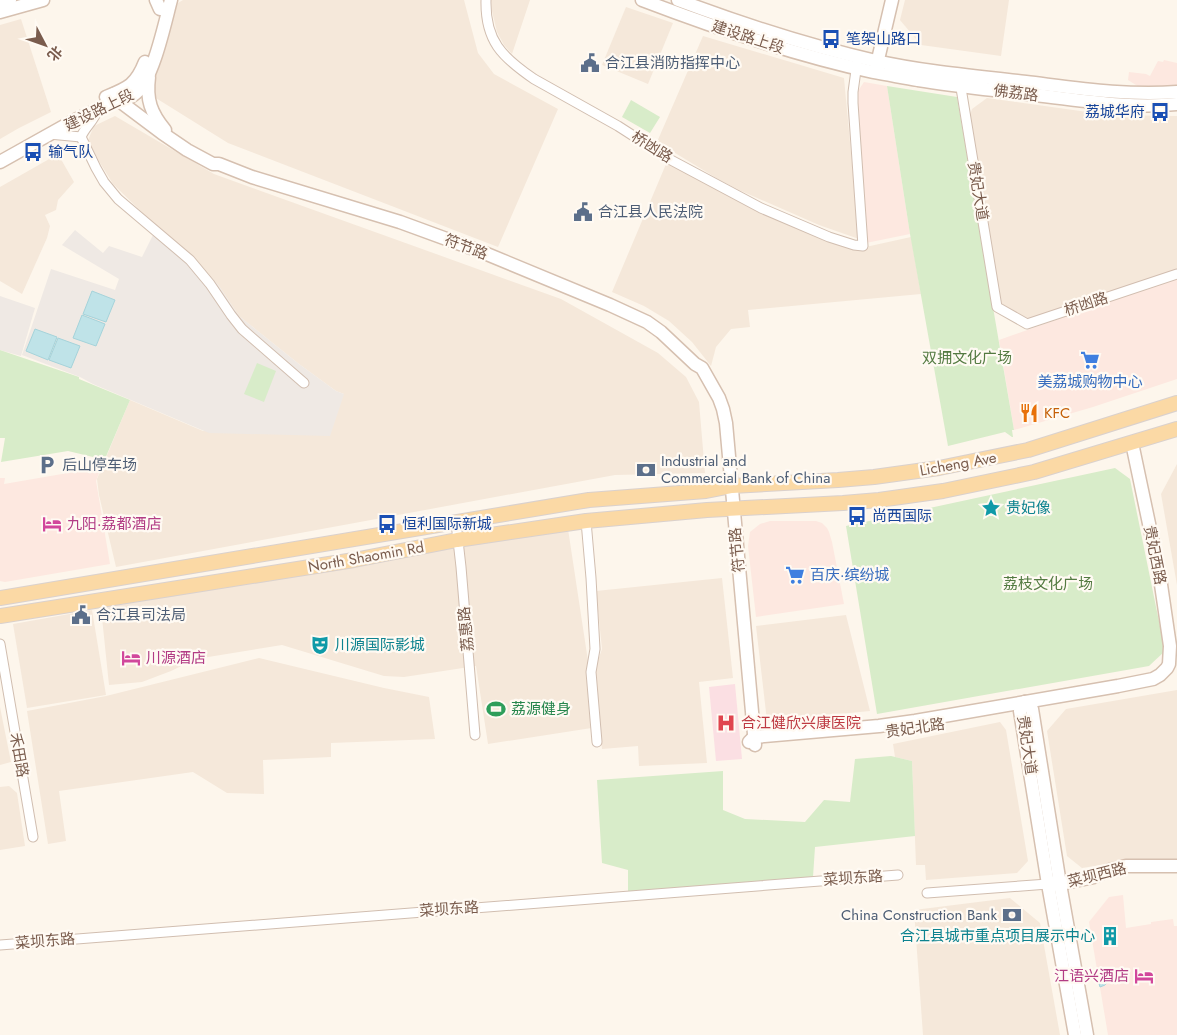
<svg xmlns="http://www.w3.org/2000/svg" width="1177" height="1035" font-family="Jost,'Noto Sans SC',sans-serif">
<rect width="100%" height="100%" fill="#fdf6ec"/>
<g fill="#f5e8da">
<polygon points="183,0 464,0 478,53 494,74 558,109 498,247 228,143 151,95 160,58 178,3"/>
<polygon points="491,0 530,0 512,54 504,45 497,32 492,11"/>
<polygon points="905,0 1009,0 1001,56 921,45 900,20"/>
<polygon points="626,7 673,23 648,84 602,65"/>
<polygon points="21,19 51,112 19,128 0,139 0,25"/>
<polygon points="703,36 844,78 859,239 819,225 739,190 718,179 657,142"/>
<polygon points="987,98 1109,115 1177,116 1177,270 1027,320 1001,305 970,121 970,115 972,109"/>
<polygon points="115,116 214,174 561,299 658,353 686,377 699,402 705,473 615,475 116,567 99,495 97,479 130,400 203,431 344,394 336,391 299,364 239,316 219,286 198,263 157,227 113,184 97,158 88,140 94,126"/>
<polygon points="58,154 74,182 58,200 56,210 45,215 50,226 47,238 22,294 0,281 0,187"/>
<polygon points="669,157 720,185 861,248 911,237 921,294 748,310 750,327 731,329 716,347 711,366 692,342 669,321 644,306 612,292"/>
<polygon points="1177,464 1177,585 1161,494"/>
<polygon points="568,529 598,727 488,744 476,666 404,677 384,676 282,645 196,659 171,671 142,682 109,685 101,608"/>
<polygon points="722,578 733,678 699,682 707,763 639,766 638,746 602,749 594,672 602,649 596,591"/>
<polygon points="92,610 106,695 27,708 13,624"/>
<polygon points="846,615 870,711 767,721 756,626"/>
<polygon points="259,658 384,688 429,697 435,739 331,743 331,757 263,760 264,794 227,793 193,772 59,791 66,841 48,844 27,711 106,696"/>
<polygon points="1177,690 1177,861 1113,863 1082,868 1067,856 1047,731 1066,709"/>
<polygon points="0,707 11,762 0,765"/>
<polygon points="1000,722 1006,730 1028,861 1017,873 926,880 925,865 916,865 912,761 895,757 893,744"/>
<polygon points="9,786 17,793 25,846 0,850 0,787"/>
<polygon points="1010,898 1040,923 1060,1035 923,1035 914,910"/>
</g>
<g fill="#fde8e0">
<polygon points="1164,60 1177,63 1177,88 1144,90 1128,80 1129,72 1146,74 1150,76 1158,61 1163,62"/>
<polygon points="864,82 887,86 910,234 866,243 857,99 858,91"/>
<polygon points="1177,277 1177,379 1093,407 1014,430 999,340"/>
<polygon points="91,469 99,473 96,481 110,564 5,582 0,581 0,478 5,478 4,484"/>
<polygon points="770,521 816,521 822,523 827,528 829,532 832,542 844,604 756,617 748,546 750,532 760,524"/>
<polygon points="1123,895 1126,928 1151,924 1151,922 1173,919 1174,926 1177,926 1177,1035 1108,1035 1089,922 1109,897"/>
</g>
<g fill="#efe9e4">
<polygon points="157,227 198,262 219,286 239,316 299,364 336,391 344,394 330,436 209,433 93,384 80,377 22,355 51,269 115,290 119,279 62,245 75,230 103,253 109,246 142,257"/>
<polygon points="0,296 35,308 21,356 0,350"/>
</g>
<polygon fill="#fbdfe3" points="735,684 742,759 716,761 709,687"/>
<g fill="#d8ecc9">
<polygon points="887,86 957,97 1014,430 1012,430 1013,437 1012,437 1005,432 948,446 910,234"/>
<polygon points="631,100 660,117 650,133 622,117"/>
<polygon points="0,350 79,377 79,379 130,400 99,473 95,471 93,457 68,451 1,462 5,438 0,438"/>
<polygon points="257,363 276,371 264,402 244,394"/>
<polygon points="1115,468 1130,479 1165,651 1149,666 877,714 846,526"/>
<polygon points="891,756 912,761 915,836 815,847 813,877 628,892 628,870 602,863 597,780 723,771 723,810 745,819 805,822 824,800 850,802 855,759"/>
</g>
<g fill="#bfe3e8" stroke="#a5d3da">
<polygon points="92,291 115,300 106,322 83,314"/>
<polygon points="82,315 105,324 96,346 73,338"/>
<polygon points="35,329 57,337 48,360 26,351"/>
<polygon points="58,338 80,346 71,368 49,360"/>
<path d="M1100 970C1107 972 1110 980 1105 985L1100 987 1095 971Z"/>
</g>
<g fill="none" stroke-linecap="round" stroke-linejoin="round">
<g stroke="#d1beb0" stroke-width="11">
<g id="street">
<path d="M486 0C485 41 502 57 534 79L618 126 671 160 761 208 829 237 854 245 863 246 853 103V92L857 63"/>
<polyline points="960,82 997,307 1027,324 1177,274"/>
<polyline points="49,134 81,137"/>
<polyline points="81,137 96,168 104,182 118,199 190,260 210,284 231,315 242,329 304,383"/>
<path d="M81 137C85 127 94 121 98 109"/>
<polyline points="586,521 591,578 595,649 591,672 597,742"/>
<polyline points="456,523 461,567 475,735"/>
<polyline points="0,644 33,837"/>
<polyline points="927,893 1048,884"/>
<polyline points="0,945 898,875"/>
</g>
</g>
<g stroke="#d6c0b0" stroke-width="15">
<g id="secondary">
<polyline points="156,0 160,9"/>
<path d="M642 0C718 29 794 55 873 72 888 75 903 77 918 80 956 86 995 90 1034 95 1080 100 1130 109 1177 104"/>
<path d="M678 0C742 24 809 46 876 61 926 72 976 76 1026 82 1076 88 1126 96 1177 92"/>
<polyline points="0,3 10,0"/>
<polyline points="0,12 43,0"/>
<polyline points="876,68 892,0"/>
<path d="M149 77C146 100 151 113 165 130"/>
<polyline points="114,94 118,100 162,133 187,150 213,164 219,164 252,177 400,222 482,252 610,305 647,322 661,332 695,364 702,368 719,398 723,409 726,423 755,745"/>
<path d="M106 97C128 88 136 85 145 62"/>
<path d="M0 162 75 120 118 100C125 99 131 98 136 93 153 80 165 22 171 0"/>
<polyline points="1025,702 1032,709 1060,884 1087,1035"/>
<polyline points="1025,702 1020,711 1048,884 1075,1035"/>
<polyline points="749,742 754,737 879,726 915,721 1118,686 1153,679 1160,675 1167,668 1169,664 1170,646 1159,571 1132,443"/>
<polyline points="1053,884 1060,884 1094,877 1110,870 1126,866 1177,866"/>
</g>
</g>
<g stroke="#dad1cd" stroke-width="16">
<g id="primary">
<polyline points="0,598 589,500 706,491 732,486 838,480 874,477 939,468 1028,450 1177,403"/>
<polyline points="0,616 354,560 457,540 586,521 707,510 843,503 879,500 943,491 1034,472 1177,429"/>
</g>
</g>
<use href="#street" stroke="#fff" stroke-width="9"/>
<use href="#secondary" stroke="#fff" stroke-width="12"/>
<use href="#primary" stroke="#fbd9a5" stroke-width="14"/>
</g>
<defs>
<g id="bus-bare" transform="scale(1.5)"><path d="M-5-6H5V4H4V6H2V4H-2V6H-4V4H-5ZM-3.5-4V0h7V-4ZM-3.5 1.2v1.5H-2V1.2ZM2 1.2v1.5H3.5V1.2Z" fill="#1a4fb4" stroke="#fffaf3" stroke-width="2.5" paint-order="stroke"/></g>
<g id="civic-bare" transform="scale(1.5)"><path d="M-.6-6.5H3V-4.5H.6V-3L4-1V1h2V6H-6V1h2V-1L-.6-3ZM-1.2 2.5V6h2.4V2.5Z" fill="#5c6f8a" stroke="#fffaf3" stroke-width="2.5" paint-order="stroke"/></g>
<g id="supermarket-bare" transform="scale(1.5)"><path d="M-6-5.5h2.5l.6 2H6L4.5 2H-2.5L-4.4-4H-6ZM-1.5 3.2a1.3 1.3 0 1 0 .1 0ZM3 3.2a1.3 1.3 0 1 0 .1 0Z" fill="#3f7fe0" stroke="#fffaf3" stroke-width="2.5" paint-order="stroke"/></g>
<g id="restaurant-bare" transform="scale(1.5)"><path d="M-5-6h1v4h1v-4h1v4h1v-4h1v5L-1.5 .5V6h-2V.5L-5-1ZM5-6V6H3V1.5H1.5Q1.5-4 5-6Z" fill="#e8710a" stroke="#fffaf3" stroke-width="2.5" paint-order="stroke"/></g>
<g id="parking-bare" transform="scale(1.5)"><path d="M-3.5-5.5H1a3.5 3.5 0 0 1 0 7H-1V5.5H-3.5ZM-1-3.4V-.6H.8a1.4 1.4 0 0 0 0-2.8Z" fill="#5c6f8a" stroke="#fffaf3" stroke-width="2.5" paint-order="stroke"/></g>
<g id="bank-bare" transform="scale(1.5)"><path d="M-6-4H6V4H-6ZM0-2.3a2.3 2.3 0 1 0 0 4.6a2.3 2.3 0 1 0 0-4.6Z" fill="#5c6f8a" stroke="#fffaf3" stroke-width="2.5" paint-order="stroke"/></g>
<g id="sight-bare" transform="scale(1.5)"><path d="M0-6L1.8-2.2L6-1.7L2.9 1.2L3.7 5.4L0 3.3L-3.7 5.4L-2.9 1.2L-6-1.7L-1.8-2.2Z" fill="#0f9aa8" stroke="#fffaf3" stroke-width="2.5" paint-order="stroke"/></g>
<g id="hotel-bare" transform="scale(1.5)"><path d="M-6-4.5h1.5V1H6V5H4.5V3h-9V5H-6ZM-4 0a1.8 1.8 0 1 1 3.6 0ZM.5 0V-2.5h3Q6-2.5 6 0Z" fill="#d1479c" stroke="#fffaf3" stroke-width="2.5" paint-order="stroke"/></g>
<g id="theatre-bare" transform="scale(1.5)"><path d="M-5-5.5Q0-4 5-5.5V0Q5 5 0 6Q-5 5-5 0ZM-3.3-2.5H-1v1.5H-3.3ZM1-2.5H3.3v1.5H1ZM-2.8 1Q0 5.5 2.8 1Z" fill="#0f9aa8" stroke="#fffaf3" stroke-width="2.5" paint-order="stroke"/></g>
<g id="stadium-bare" transform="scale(1.5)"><path d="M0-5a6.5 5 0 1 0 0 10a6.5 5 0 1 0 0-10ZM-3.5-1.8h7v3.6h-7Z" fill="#2e9e5b" stroke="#fffaf3" stroke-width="2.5" paint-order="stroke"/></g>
<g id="hospital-bare" transform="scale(1.5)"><path d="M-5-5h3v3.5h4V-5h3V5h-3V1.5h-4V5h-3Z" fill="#e0444e" stroke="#fffaf3" stroke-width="2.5" paint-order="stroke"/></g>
<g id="building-bare" transform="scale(1.5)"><path d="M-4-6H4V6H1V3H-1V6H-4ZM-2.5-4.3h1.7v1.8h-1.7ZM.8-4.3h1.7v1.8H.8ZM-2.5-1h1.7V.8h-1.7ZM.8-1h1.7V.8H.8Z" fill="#0f9aa8" stroke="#fffaf3" stroke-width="2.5" paint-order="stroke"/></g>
</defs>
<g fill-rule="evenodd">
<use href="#bus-bare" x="831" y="39"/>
<use href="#civic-bare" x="590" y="63"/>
<use href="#bus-bare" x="1160" y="112"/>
<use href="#bus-bare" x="33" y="152"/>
<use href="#civic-bare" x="583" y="212"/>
<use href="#supermarket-bare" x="1090" y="360"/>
<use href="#restaurant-bare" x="1029" y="413"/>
<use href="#parking-bare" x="47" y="465"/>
<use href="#bank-bare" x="646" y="470"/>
<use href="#sight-bare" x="991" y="508"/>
<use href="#bus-bare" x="857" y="516"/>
<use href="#hotel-bare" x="52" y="524"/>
<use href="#bus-bare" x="387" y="524"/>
<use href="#supermarket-bare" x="795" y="575"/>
<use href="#civic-bare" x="81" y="615"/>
<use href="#theatre-bare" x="320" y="645"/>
<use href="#hotel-bare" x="131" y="658"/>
<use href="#stadium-bare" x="496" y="709"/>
<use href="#hospital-bare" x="726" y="723"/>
<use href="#bank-bare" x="1012" y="915"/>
<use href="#building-bare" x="1110" y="936"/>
<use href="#hotel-bare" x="1144" y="976"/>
</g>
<g text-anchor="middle" stroke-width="4.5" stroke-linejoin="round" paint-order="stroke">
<g font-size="15" fill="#7a5c4d" stroke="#fffaf3">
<text transform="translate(748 37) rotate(18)" y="5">建设路上段</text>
<text transform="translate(1016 93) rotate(7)" y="5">佛荔路</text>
<text transform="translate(99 110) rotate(-26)" y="5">建设路上段</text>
<text transform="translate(652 147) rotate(32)" y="5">桥凼路</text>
<text transform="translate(978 191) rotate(81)" y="5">贵妃大道</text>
<text transform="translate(466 247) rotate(21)" y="5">符节路</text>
<text transform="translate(1086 304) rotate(-18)" y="5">桥凼路</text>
<text transform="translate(958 464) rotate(-10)" y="5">Licheng Ave</text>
<text transform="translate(737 550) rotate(-95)" y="5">符节路</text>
<text transform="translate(1155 555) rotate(79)" y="5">贵妃西路</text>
<text transform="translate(366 557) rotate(-10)" y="5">North Shaomin Rd</text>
<text transform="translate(466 629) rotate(-95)" y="5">荔惠路</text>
<text transform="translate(915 728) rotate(-8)" y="5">贵妃北路</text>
<text transform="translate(1027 745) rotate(82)" y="5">贵妃大道</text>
<text transform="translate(19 755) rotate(80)" y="5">禾田路</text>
<text transform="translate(1097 875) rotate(-14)" y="5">菜坝西路</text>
<text transform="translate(853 878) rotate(-4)" y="5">菜坝东路</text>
<text transform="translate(449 909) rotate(-4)" y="5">菜坝东路</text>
<text transform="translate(45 941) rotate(-5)" y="5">菜坝东路</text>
</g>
<g font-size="15" fill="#164399" stroke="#fffaf3" text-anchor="start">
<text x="846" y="44">笔架山路口</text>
<text x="1145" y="117" text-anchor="end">荔城华府</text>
<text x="48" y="157">输气队</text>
<text x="872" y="521">尚西国际</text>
<text x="402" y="529">恒利国际新城</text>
</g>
<g font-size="15" fill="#4e5e75" stroke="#fffaf3" text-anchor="start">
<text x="605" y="68">合江县消防指挥中心</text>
<text x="598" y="217">合江县人民法院</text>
<text x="661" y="466">Industrial and<tspan x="661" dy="17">Commercial Bank of China</tspan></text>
<text x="62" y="470">后山停车场</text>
<text x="96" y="620">合江县司法局</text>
<text x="997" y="920" text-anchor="end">China Construction Bank</text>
</g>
<g font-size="15" fill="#537a41" stroke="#fffaf3">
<text x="967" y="363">双拥文化广场</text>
<text x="1048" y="589">荔枝文化广场</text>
</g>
<g font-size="15" fill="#366cbe" stroke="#fffaf3">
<text x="1090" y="387">美荔城购物中心</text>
<text x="810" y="580" text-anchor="start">百庆·缤纷城</text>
</g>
<g font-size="15" fill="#c56008" stroke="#fffaf3" text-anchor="start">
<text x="1044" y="418">KFC</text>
</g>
<g font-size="15" fill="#0d838f" stroke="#fffaf3" text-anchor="start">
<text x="1006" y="513">贵妃像</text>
<text x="335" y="650">川源国际影城</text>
<text x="1095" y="941" text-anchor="end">合江县城市重点项目展示中心</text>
</g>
<g font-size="15" fill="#b23c85" stroke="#fffaf3" text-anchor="start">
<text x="67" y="529">九阳·荔都酒店</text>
<text x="146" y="663">川源酒店</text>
<text x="1129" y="981" text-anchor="end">江语兴酒店</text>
</g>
<g font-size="15" fill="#27864d" stroke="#fffaf3" text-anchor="start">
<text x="511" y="714">荔源健身</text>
</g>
<g font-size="15" fill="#be3a42" stroke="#fffaf3" text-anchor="start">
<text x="741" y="728">合江健欣兴康医院</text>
</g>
</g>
<g transform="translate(45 45) rotate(131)" stroke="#fffaf3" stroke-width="4" paint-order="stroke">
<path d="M0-4L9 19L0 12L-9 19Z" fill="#7a5c4d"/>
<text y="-8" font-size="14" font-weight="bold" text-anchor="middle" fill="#7a5c4d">北</text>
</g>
</svg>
